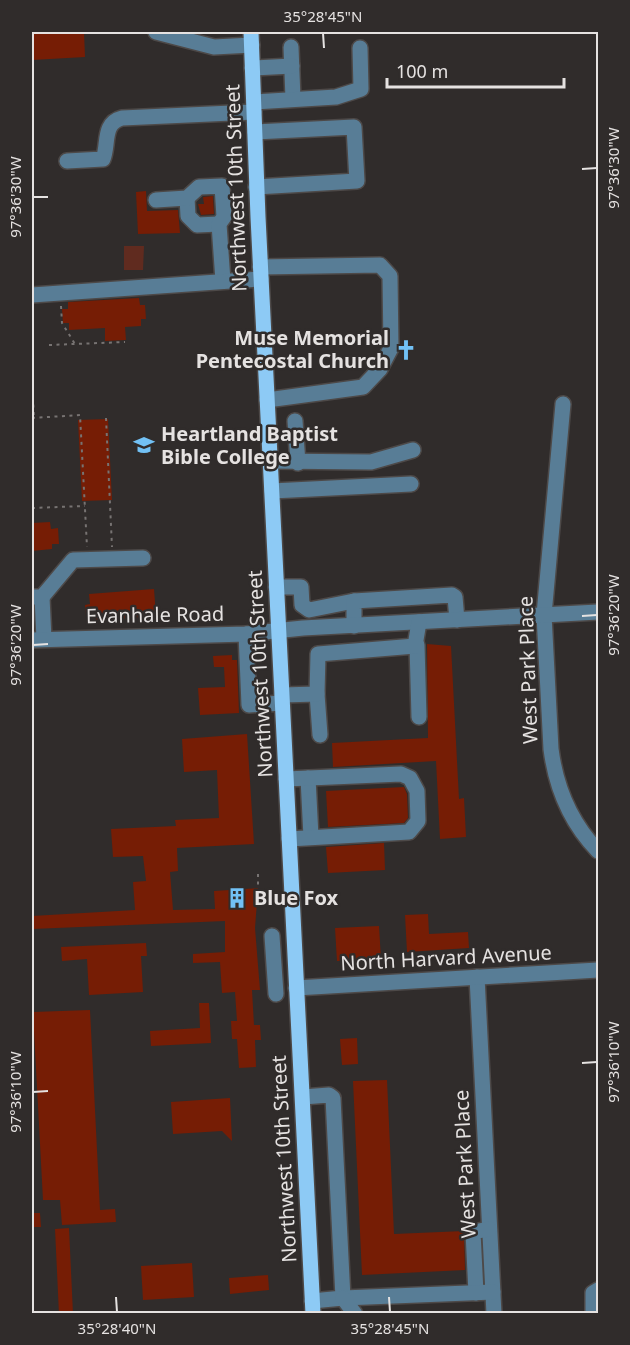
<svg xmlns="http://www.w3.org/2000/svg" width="630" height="1345" font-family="'Noto Sans',sans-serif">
<rect width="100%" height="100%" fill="#302c2b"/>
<polygon fill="#602b1f" points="124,246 144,246 143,270 124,270"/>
<g fill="#761d05">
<polygon points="32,32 84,32 85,57 32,60"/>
<polygon points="146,191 147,211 178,210 180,233 138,234 136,192"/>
<polygon points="213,196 214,214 201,215 198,204 204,204 203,197"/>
<polygon points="139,298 140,305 145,305 146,319 141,319 141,326 125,327 126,340 105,341 105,328 69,330 69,323 63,323 62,309 68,309 68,302"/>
<polygon points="108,419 112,500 82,501 78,420"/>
<polygon points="50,522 51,529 58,528 59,544 52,544 52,549 32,551 32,523"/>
<polygon points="154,589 156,616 91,621 91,616 86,616 85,605 90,604 89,594"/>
<polygon points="427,644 451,646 459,799 464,798 466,837 440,839 436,761 333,767 332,743 428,738"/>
<polygon points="232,655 232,660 237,660 239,713 200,715 198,688 225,687 224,667 214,667 213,656"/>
<polygon points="247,734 254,844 177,848 178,871 170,872 173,910 215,909 214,891 258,888 255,928 260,990 252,990 254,1025 260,1025 261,1040 255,1040 256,1067 239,1068 237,1039 232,1039 231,1021 237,1021 235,992 222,993 220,962 193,963 193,954 225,952 225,921 32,929 32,916 135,910 133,882 146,881 143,856 113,857 111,829 176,826 175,820 219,818 217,770 184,772 182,739"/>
<polygon points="404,787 407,794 408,818 404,823 328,827 326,791"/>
<polygon points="384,843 385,870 328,873 326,847"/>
<polygon points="428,914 429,934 468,932 469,948 407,952 405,915"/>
<polygon points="379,926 381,959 337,961 335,928"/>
<polygon points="146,943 147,956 141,956 143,992 89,995 87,959 62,961 61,947"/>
<polygon points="199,1003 209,1003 211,1043 151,1046 150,1031 200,1028"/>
<polygon points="90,1010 100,1210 115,1209 116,1222 62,1225 60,1200 43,1200 33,1012"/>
<polygon points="357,1038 358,1064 342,1065 340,1039"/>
<polygon points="387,1080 394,1234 464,1231 465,1270 362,1275 353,1081"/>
<polygon points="230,1098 232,1141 222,1131 173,1134 171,1102"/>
<polygon points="32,1213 40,1213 41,1227 32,1227"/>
<polygon points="69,1228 73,1314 59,1314 55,1229"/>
<polygon points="192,1263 194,1297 143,1300 141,1266"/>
<polygon points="268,1275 269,1290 230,1294 229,1278"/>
</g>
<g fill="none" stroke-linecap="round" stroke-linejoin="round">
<g stroke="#4d4948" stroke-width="18">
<g id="minor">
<polyline points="156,32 214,47 252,45"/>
<polyline points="291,47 293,99"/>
<polyline points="252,68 292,66"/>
<polyline points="254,102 336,97 361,89 360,48"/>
<polyline points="255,132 354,127 357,181 256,187"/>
<path d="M67 161 103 159C109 145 102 123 122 118L254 112"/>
<polyline points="187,198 188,216 197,225 219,224"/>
<polyline points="156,200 187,198 199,187 222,186 224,217 219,224 223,281"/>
<polyline points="260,267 380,265 390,276 391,348 380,369 363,387 267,400"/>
<polyline points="32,295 261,279"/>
<path d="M563 404 544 615 551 749C556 788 570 822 598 851"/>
<polyline points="295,421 298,463"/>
<polyline points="270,461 371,462 413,450"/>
<polyline points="272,491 411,484"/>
<polyline points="276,587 301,587 302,605 309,610 354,601"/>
<polyline points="32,597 42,597 73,560 143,558"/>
<polyline points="42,597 44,639"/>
<polyline points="354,626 354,601 452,595 455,597 457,620"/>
<polyline points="246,634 249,705 282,703"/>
<polyline points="32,640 246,634 303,628 598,612"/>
<polyline points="417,645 419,717"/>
<polyline points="317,694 320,735"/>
<polyline points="282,695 317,694 318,654 415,646 419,622"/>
<polyline points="308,778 311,837"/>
<polyline points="286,779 401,774 410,778 417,791 418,821 409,832 289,839"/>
<polyline points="272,936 276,994"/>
<polyline points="477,977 494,1314"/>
<polyline points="296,988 598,970"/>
<polyline points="303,1097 329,1095 333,1098 343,1298 312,1301"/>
<polyline points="476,1293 473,1232 489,1229"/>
<polyline points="343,1298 493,1292"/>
<polyline points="343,1298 355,1314"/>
<polyline points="593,1314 593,1293 598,1290"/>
</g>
</g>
<g stroke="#4d4948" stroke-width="18">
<polyline id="major" points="251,32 258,217 313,1314"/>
</g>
<g stroke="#777372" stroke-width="2" stroke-dasharray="3 4.5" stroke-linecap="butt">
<polyline points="61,306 62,323 75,344"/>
<polyline points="49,345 125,342"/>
<polyline points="32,382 34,417"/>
<polyline points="32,418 80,415 87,547"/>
<polyline points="106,418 112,547"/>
<polyline points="32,508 85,506"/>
<polyline points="258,874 258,894"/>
</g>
<use href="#minor" stroke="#587d96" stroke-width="15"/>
<use href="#major" stroke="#8dcaf5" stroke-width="15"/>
</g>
<path fill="none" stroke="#e5e2e1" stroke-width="2" d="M323 33 324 48M582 169 597 168M33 197H48M582 616 597 615M33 645 48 644M582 1063 597 1062M33 1092 48 1091M116 1297 117 1312M389 1297 390 1312"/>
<defs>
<g id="church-bare" transform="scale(1.62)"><path d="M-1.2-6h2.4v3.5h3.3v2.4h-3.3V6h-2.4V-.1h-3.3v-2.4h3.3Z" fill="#72c1f5" stroke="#302c2b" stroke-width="2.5" paint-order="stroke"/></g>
<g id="university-bare" transform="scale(1.62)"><path d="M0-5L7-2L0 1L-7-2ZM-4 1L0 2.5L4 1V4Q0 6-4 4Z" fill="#72c1f5" stroke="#302c2b" stroke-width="2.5" paint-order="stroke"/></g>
<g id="building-bare" transform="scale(1.62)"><path d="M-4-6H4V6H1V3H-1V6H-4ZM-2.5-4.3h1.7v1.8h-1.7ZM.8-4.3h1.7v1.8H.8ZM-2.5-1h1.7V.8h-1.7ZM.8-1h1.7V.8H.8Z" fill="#72c1f5" stroke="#302c2b" stroke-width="2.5" paint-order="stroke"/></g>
</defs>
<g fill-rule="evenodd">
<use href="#church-bare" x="406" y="350"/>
<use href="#university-bare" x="144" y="445"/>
<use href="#building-bare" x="237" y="898"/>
</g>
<g text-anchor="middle" stroke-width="5" stroke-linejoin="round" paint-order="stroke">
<g font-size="20" fill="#e5e2e1" stroke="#302c2b">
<text transform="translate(236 188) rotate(-92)" y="7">Northwest 10th Street</text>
<text transform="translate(155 615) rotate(-1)" y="7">Evanhale Road</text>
<text transform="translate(528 670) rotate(-92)" y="7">West Park Place</text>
<text transform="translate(260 674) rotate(-93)" y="7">Northwest 10th Street</text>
<text transform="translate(446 958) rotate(-3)" y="7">North Harvard Avenue</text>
<text transform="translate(284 1159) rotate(-93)" y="7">Northwest 10th Street</text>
<text transform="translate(465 1164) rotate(-93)" y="7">West Park Place</text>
</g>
<g font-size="20" font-weight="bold" fill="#e5e2e1" stroke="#302c2b" text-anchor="start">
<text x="389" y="345" text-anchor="end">Muse Memorial<tspan x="389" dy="23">Pentecostal Church</tspan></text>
<text x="161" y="441">Heartland Baptist<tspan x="161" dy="23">Bible College</tspan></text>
<text x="254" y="905">Blue Fox</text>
</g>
</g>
<rect width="630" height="1345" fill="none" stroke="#302c2b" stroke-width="66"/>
<path d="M387 78v9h177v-9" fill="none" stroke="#e5e2e1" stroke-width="3"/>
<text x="396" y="78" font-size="18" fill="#e5e2e1" stroke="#302c2b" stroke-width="4.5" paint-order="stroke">100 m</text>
<rect x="33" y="33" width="564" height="1279" fill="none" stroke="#e5e2e1" stroke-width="2"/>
<g font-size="15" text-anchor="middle" fill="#e5e2e1">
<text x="323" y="22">35°28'45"N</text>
<text transform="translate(614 168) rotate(-90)" y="5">97°36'30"W</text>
<text transform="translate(16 197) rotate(-90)" y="5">97°36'30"W</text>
<text transform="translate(614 615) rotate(-90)" y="5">97°36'20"W</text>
<text transform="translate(16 645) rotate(-90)" y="5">97°36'20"W</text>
<text transform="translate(614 1062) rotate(-90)" y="5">97°36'10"W</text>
<text transform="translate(16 1092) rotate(-90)" y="5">97°36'10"W</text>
<text x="117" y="1334">35°28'40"N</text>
<text x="390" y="1334">35°28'45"N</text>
</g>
</svg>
